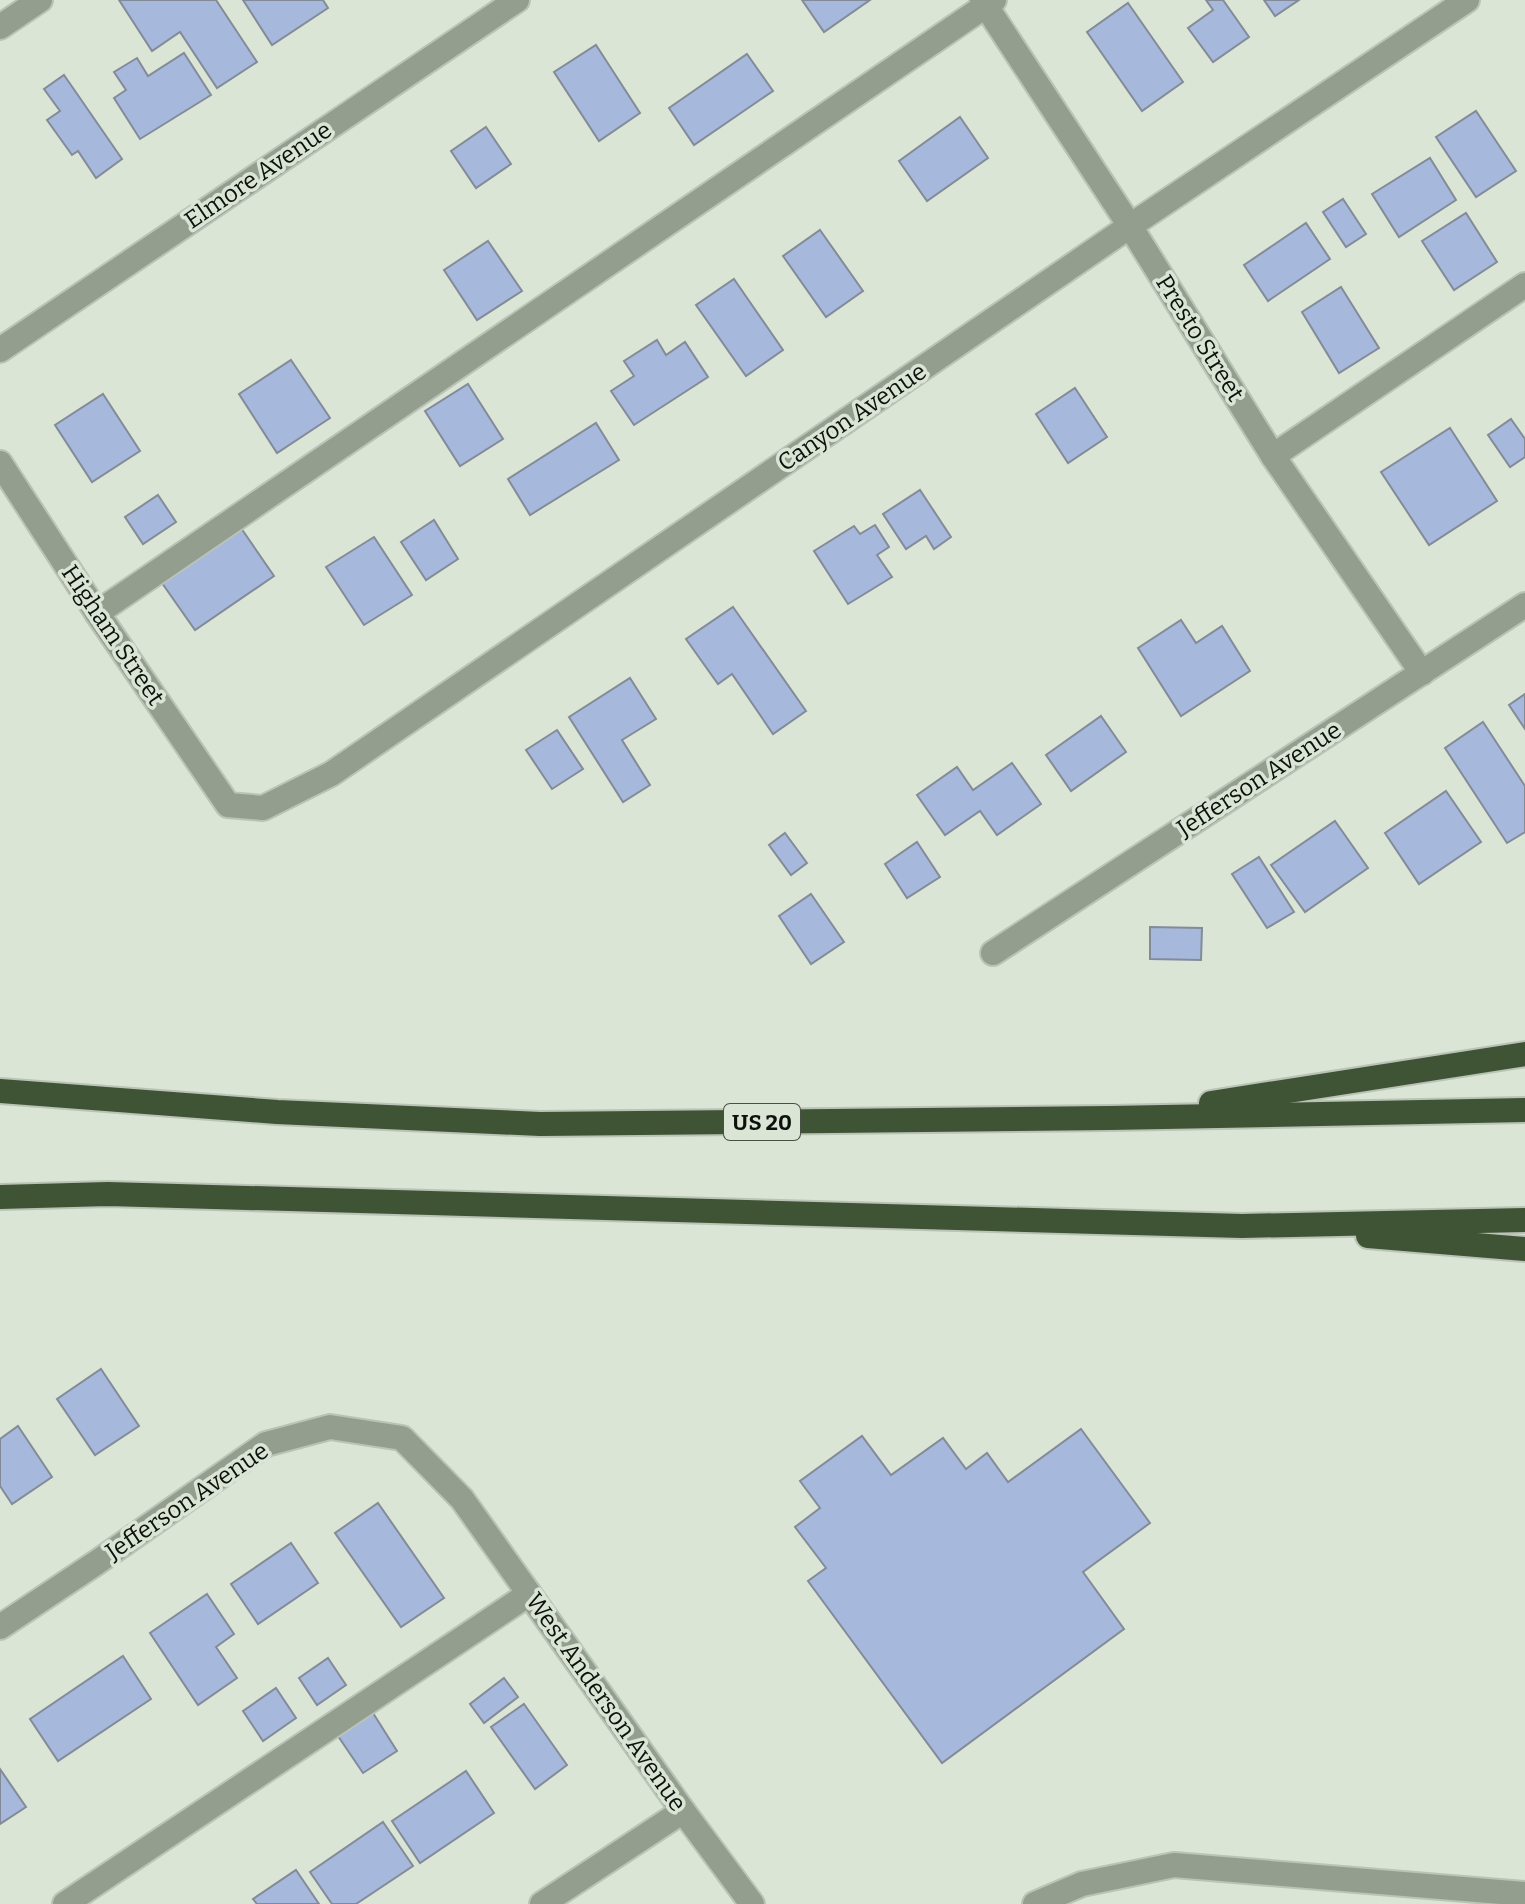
<svg xmlns="http://www.w3.org/2000/svg" width="1525" height="1904" font-family="Bitter,serif">
<rect width="100%" height="100%" fill="#dae5d6"/>
<g fill="#a6b9dc" stroke="#838b99" stroke-width="2">
<polygon points="119,0 216,0 257,62 217,88 180,32 152,51"/>
<polygon points="243,0 323,0 328,8 272,45"/>
<polygon points="802,0 870,0 824,32"/>
<polygon points="1206,0 1223,0 1249,37 1213,62 1188,28 1213,10"/>
<polygon points="1264,0 1299,0 1275,16"/>
<polygon points="1128,3 1183,82 1142,111 1087,32"/>
<polygon points="596,45 640,113 599,141 554,72"/>
<polygon points="184,53 211,95 140,139 114,98 126,90 114,72 137,58 148,76"/>
<polygon points="747,54 773,91 694,145 669,108"/>
<polygon points="64,75 122,159 96,178 78,151 72,155 47,120 60,111 44,89"/>
<polygon points="1476,111 1516,171 1476,197 1436,137"/>
<polygon points="960,117 988,158 927,201 899,161"/>
<polygon points="486,127 511,164 476,188 451,151"/>
<polygon points="1430,158 1456,200 1399,237 1372,194"/>
<polygon points="1343,199 1366,234 1346,247 1323,212"/>
<polygon points="1466,213 1497,262 1454,290 1422,241"/>
<polygon points="1306,223 1330,259 1268,301 1244,265"/>
<polygon points="820,230 863,291 826,317 783,256"/>
<polygon points="488,241 522,291 477,320 444,270"/>
<polygon points="734,279 783,350 746,376 696,305"/>
<polygon points="1341,287 1379,348 1339,373 1302,312"/>
<polygon points="657,340 666,355 685,342 708,377 634,425 611,391 634,376 624,361"/>
<polygon points="291,360 330,418 277,453 239,394"/>
<polygon points="468,384 503,439 460,466 425,411"/>
<polygon points="1075,388 1107,437 1068,463 1036,414"/>
<polygon points="103,394 140,451 92,482 55,425"/>
<polygon points="1511,419 1525,439 1525,457 1510,467 1488,435"/>
<polygon points="596,423 619,460 530,515 508,479"/>
<polygon points="1450,428 1497,501 1429,545 1381,472"/>
<polygon points="920,490 951,537 934,549 926,536 906,549 883,514"/>
<polygon points="158,495 176,522 143,544 125,517"/>
<polygon points="434,520 458,559 426,580 401,542"/>
<polygon points="875,525 889,547 877,555 892,577 848,604 814,551 854,526 860,534"/>
<polygon points="241,528 274,576 195,630 162,583"/>
<polygon points="374,537 412,595 364,625 326,567"/>
<polygon points="733,607 806,711 773,734 732,674 718,684 686,639"/>
<polygon points="1181,620 1196,643 1222,626 1250,671 1181,716 1138,648"/>
<polygon points="630,678 656,719 622,740 650,785 623,802 569,717"/>
<polygon points="1525,694 1525,729 1509,705"/>
<polygon points="1101,716 1126,752 1071,791 1046,755"/>
<polygon points="1483,722 1525,786 1525,832 1507,843 1445,748"/>
<polygon points="557,730 583,769 552,789 526,750"/>
<polygon points="1012,763 1041,804 997,835 980,811 945,835 917,795 957,767 973,790"/>
<polygon points="1446,791 1481,842 1419,884 1385,833"/>
<polygon points="1335,821 1368,868 1305,912 1271,865"/>
<polygon points="785,833 807,863 791,875 769,845"/>
<polygon points="917,842 940,877 907,898 885,864"/>
<polygon points="1259,857 1294,912 1267,928 1232,874"/>
<polygon points="811,894 844,942 811,964 779,916"/>
<polygon points="1150,927 1202,928 1201,960 1150,959"/>
<polygon points="101,1369 139,1426 95,1455 57,1399"/>
<polygon points="18,1426 52,1477 12,1504 0,1486 0,1439"/>
<polygon points="1081,1429 1150,1523 1083,1572 1124,1629 942,1763 808,1581 826,1568 795,1527 820,1508 800,1481 862,1436 891,1475 943,1438 966,1469 987,1453 1008,1482"/>
<polygon points="378,1503 444,1598 401,1627 335,1533"/>
<polygon points="291,1543 318,1583 258,1624 231,1584"/>
<polygon points="207,1594 234,1634 216,1647 237,1678 198,1705 150,1633"/>
<polygon points="123,1656 151,1699 58,1761 30,1719"/>
<polygon points="328,1658 346,1685 317,1705 299,1678"/>
<polygon points="504,1678 518,1697 484,1723 470,1704"/>
<polygon points="276,1688 296,1718 263,1741 243,1711"/>
<polygon points="524,1704 567,1765 535,1789 491,1727"/>
<polygon points="373,1713 397,1751 363,1773 338,1736"/>
<polygon points="0,1769 26,1807 0,1824"/>
<polygon points="466,1771 494,1813 420,1863 392,1821"/>
<polygon points="383,1822 413,1866 356,1904 332,1904 310,1872"/>
<polygon points="296,1870 319,1904 257,1904 253,1899"/>
</g>
<g fill="none" stroke-linecap="round" stroke-linejoin="round">
<g stroke="#b9c3b6" stroke-width="28">
<g id="minor">
<polyline points="982,0 1130,226 1273,456 1422,673"/>
<polyline points="0,27 40,0"/>
<polyline points="0,350 517,0"/>
<polyline points="1273,456 1525,285"/>
<polyline points="0,463 97,613 228,805 263,808 331,774 1130,226 1467,0"/>
<polyline points="97,613 994,0"/>
<polyline points="993,953 1525,605"/>
<polyline points="0,1627 96,1563 266,1444 330,1427 402,1438 462,1499 683,1811 752,1904"/>
<polyline points="65,1904 529,1594"/>
<polyline points="542,1904 683,1811"/>
<polyline points="1035,1904 1082,1884 1174,1865 1525,1894"/>
</g>
</g>
<g stroke="#b9c3b6" stroke-width="28">
<g id="highway">
<polyline points="0,1091 277,1112 540,1124 1110,1118 1525,1110"/>
<polyline points="1211,1103 1525,1054"/>
<polyline points="0,1197 108,1194 1242,1226 1525,1220"/>
<polyline points="1368,1236 1525,1249"/>
</g>
</g>
<use href="#minor" stroke="#949e8f" stroke-width="24"/>
<use href="#highway" stroke="#3f5335" stroke-width="24"/>
</g>
<g text-anchor="middle" stroke-width="7" stroke-linejoin="round" paint-order="stroke">
<rect fill="#dae5d6" stroke="#4a5048" stroke-width="2" x="724" y="1104" width="76" height="36" rx="6"/>
<g font-size="22" font-weight="bold" fill="#0d100b">
<text x="762" y="1130">US 20</text>
</g>
<g font-size="24" fill="#0d100b" stroke="#dae5d6">
<text transform="translate(258 175) rotate(-34)" y="8">Elmore Avenue</text>
<text transform="translate(1200 338) rotate(58)" y="8">Presto Street</text>
<text transform="translate(852 417) rotate(-34)" y="8">Canyon Avenue</text>
<text transform="translate(113 635) rotate(56)" y="8">Higham Street</text>
<text transform="translate(1259 779) rotate(-33)" y="8">Jefferson Avenue</text>
<text transform="translate(187 1501) rotate(-34)" y="8">Jefferson Avenue</text>
<text transform="translate(606 1702) rotate(55)" y="8">West Anderson Avenue</text>
</g>
</g>
</svg>
